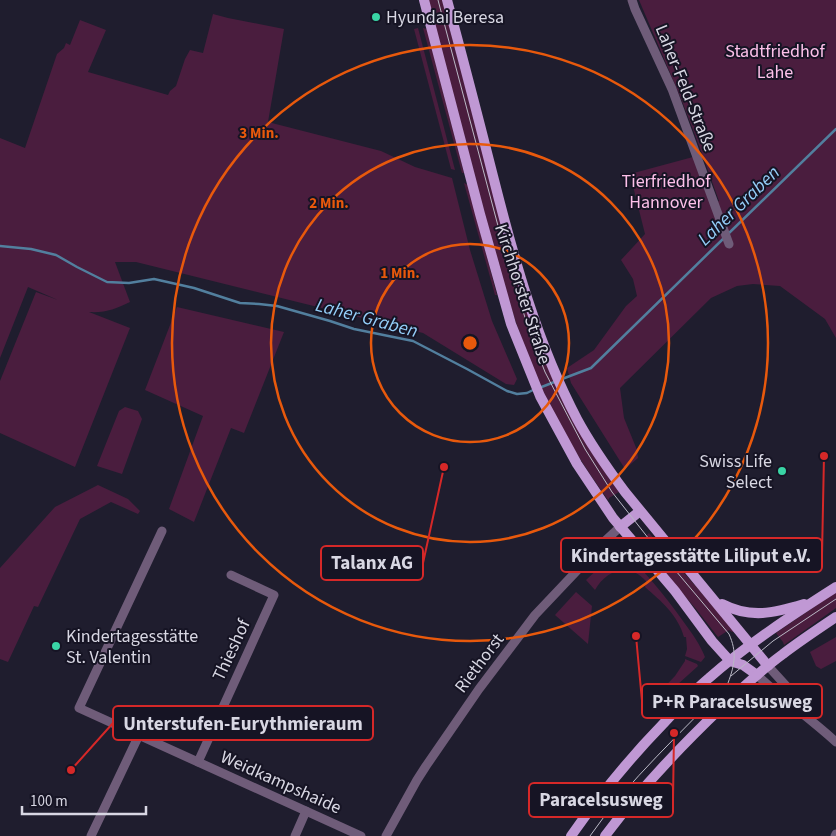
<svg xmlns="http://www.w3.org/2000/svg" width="836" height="836" font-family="'Source Sans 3',sans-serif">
<rect width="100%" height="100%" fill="#1f1d2e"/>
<g fill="#4a1d3e">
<path d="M428 0H442L523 300 606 474 619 492 609 498V499L608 500C583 465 560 429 542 389 513 324 496 259 478 191 462 127 445 64 428 0Z"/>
<polygon points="639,0 836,0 836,338 825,319 780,286 753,284 737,286 711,298 620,388 624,418 637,450 638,458 625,469 571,383 567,368 594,350 626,306 637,296 633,279 621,260 645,234 630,174 693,157 710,203 719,201 700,148 682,101"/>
<path d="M213 14 228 18 284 29 268 122 381 151 415 167 452 178 470 250 492 321 517 379 514 385 506 384 423 333 136 262H115L130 302C115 309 106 313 89 312L130 328 75 467 0 433V381L36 292 58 300 28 287 0 358V138L25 148 57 54 64 48 66 43 70 45 80 20 106 30 88 72 168 95 170 91 176 86 185 59 190 50 203 53Z"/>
<polygon points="418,28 455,170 451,169 414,29"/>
<polygon points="423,28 427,29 464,173 462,173"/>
<polygon points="464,183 468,185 497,295 495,295"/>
<polygon points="177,307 284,332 244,433 231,428 194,522 169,509 203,416 145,390"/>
<polygon points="125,407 138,411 142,419 122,474 97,466 119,411"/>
<polygon points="98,485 128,499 140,511 138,514 111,502 80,519 38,607 34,606 8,662 0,659 0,568 55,507"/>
<polygon points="649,533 735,631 732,632 729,630 718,637 696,609 638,542 640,539 641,541 647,536 647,535"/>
<path d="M621 547C643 570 664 594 683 621 691 632 700 644 705 657L701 662 685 656 687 649 686 637H684C678 615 661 601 645 587L646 581C629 562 606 570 595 590L586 580Z"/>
<polygon points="576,592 592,606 588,644 555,615"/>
<polygon points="836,592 836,608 784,645 783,642 776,633"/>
<polygon points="836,637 836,661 821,669 816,666 810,652"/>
<polygon points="685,659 697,664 698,666 657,703 653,699 675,676 685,661"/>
</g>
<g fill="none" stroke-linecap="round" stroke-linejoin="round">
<g stroke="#527f9e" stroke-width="2.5">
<polyline points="728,234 836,129"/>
<polyline points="0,246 31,249 56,255 77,267 107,282 129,283 154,279 194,288 240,303 259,304 277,306 330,321 354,329 413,341 467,369 507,391 517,394 527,393 533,390"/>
<polyline points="562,379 591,368 724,238"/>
<polyline points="539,388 557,381"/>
</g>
<g stroke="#6f5c79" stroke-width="9">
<polyline points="632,0 635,9 672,89 729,244"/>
<polyline points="162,531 79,708 361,836"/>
<polyline points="768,666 799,700 811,716"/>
<path d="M757 675C782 699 811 719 836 742"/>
<polyline points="198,762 274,595 231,575"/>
<polyline points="91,836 139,735"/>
<polyline points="295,836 306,811"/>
<polyline points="386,836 417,780 426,766 479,689 535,615 606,540 620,527"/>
<polyline points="835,836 836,834"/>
</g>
<g stroke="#c098d4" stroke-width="10">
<polyline points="424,0 480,214 511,324 540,396 577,464 613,518 675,591 712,641 730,661 743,665 757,675"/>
<path d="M447 0C463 59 478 117 493 176 514 259 537 343 577 419 591 445 608 469 625 492L768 666"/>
<polyline points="620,527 640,511"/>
<path d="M722 604C751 619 774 613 804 604"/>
<path d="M571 836C599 796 629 759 663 724 678 708 692 692 709 678 748 644 792 615 836 587"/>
<path d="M605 836C640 789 680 747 722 707 742 688 761 670 783 654 800 641 818 629 836 617"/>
</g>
<g stroke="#bab9c6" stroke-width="1">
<path d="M438 0 510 271 531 336 545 372 585 449 612 492 649 539 729 634C737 652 735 664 728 683 682 733 629 779 590 836"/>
<polyline points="731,676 773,641 836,599"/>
</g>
</g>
<g fill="none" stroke="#e8590c" stroke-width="2.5">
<circle cx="470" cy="343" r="99"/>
<circle cx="470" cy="343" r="199"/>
<circle cx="470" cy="343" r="298"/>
</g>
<g fill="#39d4a5" stroke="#161424" stroke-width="2">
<circle cx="376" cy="17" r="5"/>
<circle cx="782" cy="471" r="5"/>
<circle cx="56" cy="646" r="5"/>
</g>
<g text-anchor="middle" stroke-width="4" stroke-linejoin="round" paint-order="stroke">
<g font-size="18" fill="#d8d7e3" stroke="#161424" text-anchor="start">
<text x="386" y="23">Hyundai Beresa</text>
<text x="772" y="467" text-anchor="end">Swiss Life<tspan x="772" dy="21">Select</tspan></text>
<text x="66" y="642">Kindertagesstätte<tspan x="66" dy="21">St. Valentin</tspan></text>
</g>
<g font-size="18" fill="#fcc0e9" stroke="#161424">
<text x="775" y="57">Stadtfriedhof<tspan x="775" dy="21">Lahe</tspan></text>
<text x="666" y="187">Tierfriedhof<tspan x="666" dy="21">Hannover</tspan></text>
</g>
<g font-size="18" fill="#d8d7e3" stroke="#161424">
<text transform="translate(686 88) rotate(68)" y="6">Laher-Feld-Straße</text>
<text transform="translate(523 294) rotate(72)" y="6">Kirchhorster Straße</text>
<text transform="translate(231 650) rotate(-65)" y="6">Thieshof</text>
<text transform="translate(479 663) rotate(-53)" y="6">Riethorst</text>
<text transform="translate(281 782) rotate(24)" y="6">Weidkampshaide</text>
</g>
<g font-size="19" font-style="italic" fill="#94cef9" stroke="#161424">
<text transform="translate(738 205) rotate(-44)" y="7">Laher Graben</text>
<text transform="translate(367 317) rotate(15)" y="7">Laher Graben</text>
</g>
</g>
<circle cx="470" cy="343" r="8" fill="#e8590c" stroke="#161424" stroke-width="2.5"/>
<g font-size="15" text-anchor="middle" font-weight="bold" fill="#e8590c" stroke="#161424" stroke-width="4" stroke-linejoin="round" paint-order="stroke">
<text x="259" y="138">3 Min.</text>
<text x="329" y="208">2 Min.</text>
<text x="400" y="278">1 Min.</text>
</g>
<path fill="none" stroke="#d62828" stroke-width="2" d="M824 456L822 555M444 467L423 563M636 636L642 701M71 770L113 723M674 733L673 800"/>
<g fill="#d62828" stroke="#161424" stroke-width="2">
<circle cx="824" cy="456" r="5"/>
<circle cx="444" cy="467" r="5"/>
<circle cx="636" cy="636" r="5"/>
<circle cx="71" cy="770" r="5"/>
<circle cx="674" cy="733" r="5"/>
</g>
<g fill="#161424" stroke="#d62828" stroke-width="2">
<rect x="561" y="538" width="261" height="34" rx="5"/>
<rect x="321" y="546" width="102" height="34" rx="5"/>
<rect x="642" y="684" width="180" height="34" rx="5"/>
<rect x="113" y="706" width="260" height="34" rx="5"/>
<rect x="529" y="783" width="144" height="34" rx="5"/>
</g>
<g font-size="19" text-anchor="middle" font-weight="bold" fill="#d8d7e3">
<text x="691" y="562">Kindertagesstätte Liliput e.V.</text>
<text x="372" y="569">Talanx AG</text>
<text x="732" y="708">P+R Paracelsusweg</text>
<text x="243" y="730">Unterstufen-Eurythmieraum</text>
<text x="601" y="806">Paracelsusweg</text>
</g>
<path d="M22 806v8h124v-8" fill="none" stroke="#d8d7e3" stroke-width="2.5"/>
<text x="30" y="806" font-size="15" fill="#d8d7e3" stroke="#161424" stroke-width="4" paint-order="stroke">100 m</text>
</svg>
